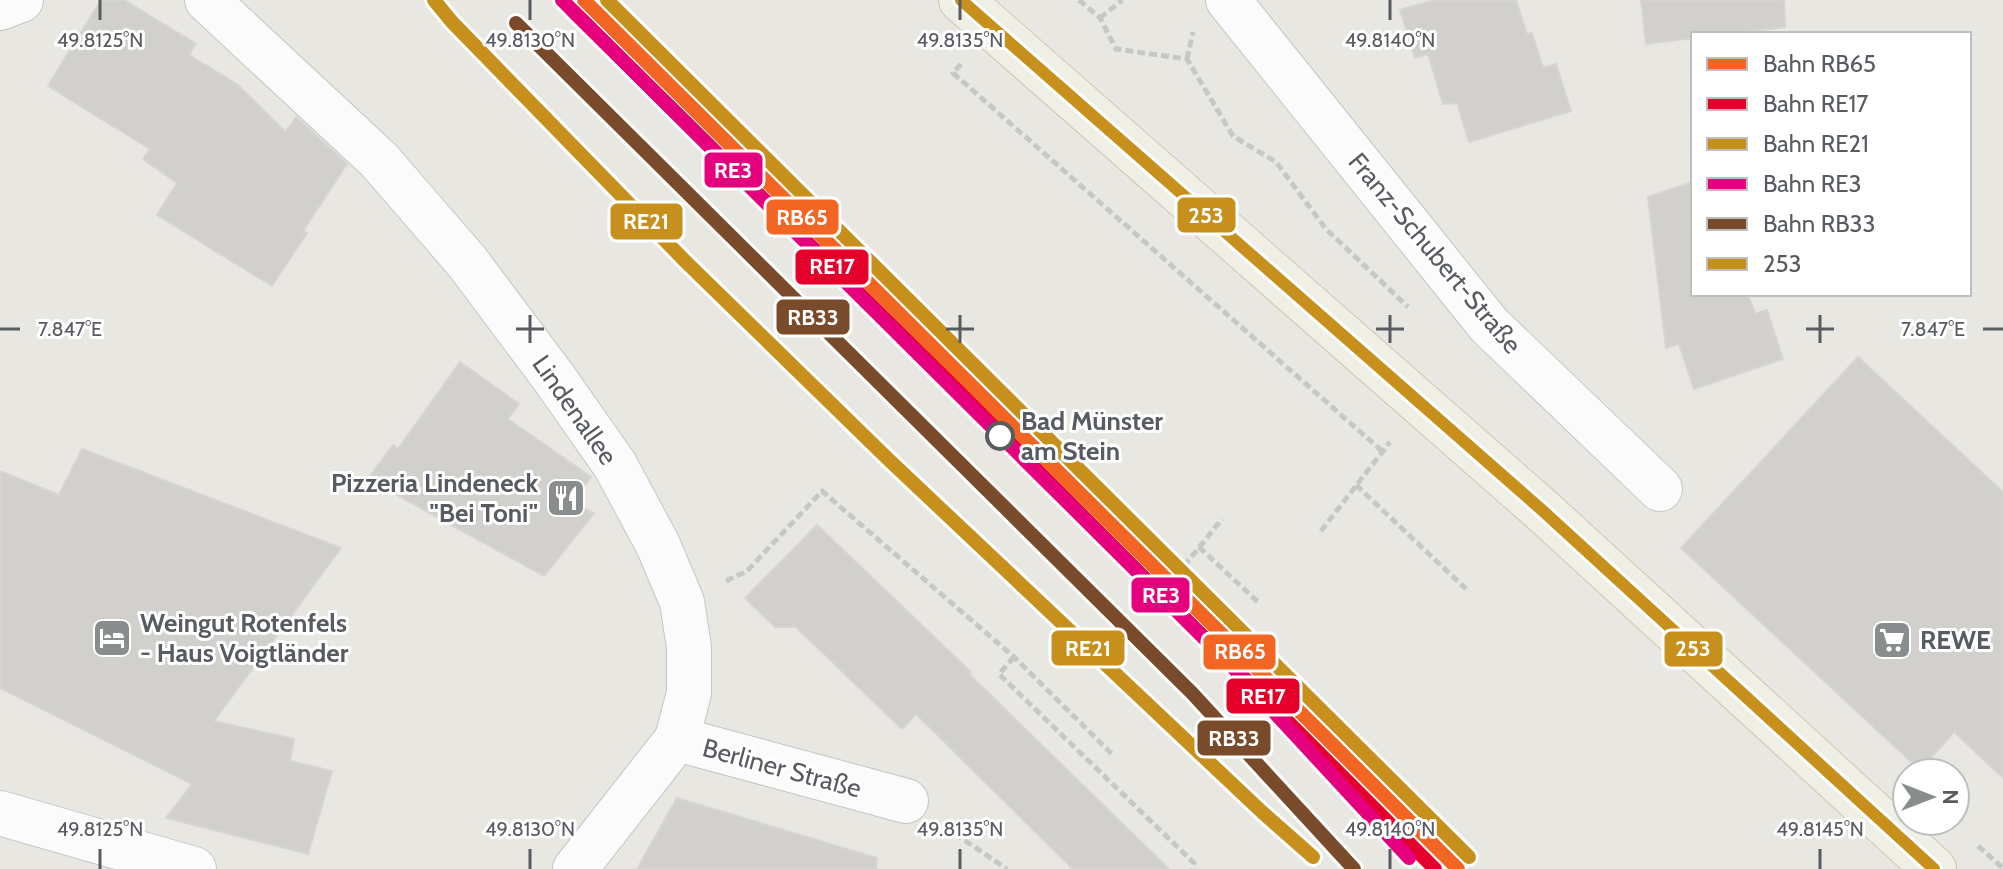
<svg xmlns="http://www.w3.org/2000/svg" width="2003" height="869" font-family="Cabin,sans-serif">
<rect width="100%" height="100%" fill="#e8e7e2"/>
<g fill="#d1d0cd" stroke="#d7d5d2" stroke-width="2">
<polygon points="101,0 124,0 196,44 189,55 238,85 286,132 296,117 347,164 303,231 307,233 272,286 157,215 177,183 143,159 150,149 48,86"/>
<polygon points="1435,0 1516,0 1527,34 1532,33 1543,68 1556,64 1571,111 1469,142 1457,103 1443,104 1428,54 1415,58 1400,10"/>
<polygon points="1641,0 1784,0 1785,27 1729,34 1693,34 1693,38 1646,44"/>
<polygon points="1693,182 1693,294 1748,294 1755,314 1767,310 1783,359 1694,389 1679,344 1666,348 1648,197"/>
<polygon points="1858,357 2003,492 2003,778 1954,732 1920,770 1681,548"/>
<polygon points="460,362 519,404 508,419 591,477 572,502 594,513 544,576 368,479 393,445 398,449"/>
<polygon points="82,449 341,548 214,721 294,739 290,761 332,771 308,854 166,818 192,784 0,688 0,471 59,495"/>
<polygon points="817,525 971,672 969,674 1169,869 1073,869 916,714 902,729 796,627 775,627 745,598"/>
<polygon points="677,798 877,858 876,869 637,869"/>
</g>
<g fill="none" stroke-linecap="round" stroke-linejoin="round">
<g stroke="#c5c5c4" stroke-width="46">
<g id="street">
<polyline points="207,0 379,160 468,263 554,378 615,465 658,545 682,602 689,647 689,693 677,739 575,869"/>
<polyline points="1228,0 1489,325 1660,489"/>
<polyline points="0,8 21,0"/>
<polyline points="677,739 906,801"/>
<polyline points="0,813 194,869"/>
</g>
</g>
<g stroke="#d0c6b0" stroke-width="46">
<polyline id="primary" points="961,0 1543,511 1934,869"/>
</g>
<g stroke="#c4c9c5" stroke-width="5" stroke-dasharray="8 4" stroke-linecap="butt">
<polyline points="1079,0 1100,18 1116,49 1187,59 1233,136 1276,162 1326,229 1408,307"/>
<polyline points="1100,18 1122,0"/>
<polyline points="1187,59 1193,32"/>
<polyline points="961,64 953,73 1382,451"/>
<polyline points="1356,485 1466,589"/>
<polyline points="1321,531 1390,442"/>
<polyline points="1199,547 1258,602"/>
<polyline points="1184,566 1222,519"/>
<polyline points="726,581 747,571 822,491 1014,657 1114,756"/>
<polyline points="1014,657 999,674 1194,863 1192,869"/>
<polyline points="945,827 1007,869"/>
<polyline points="1978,846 2003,868"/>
</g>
<use href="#street" stroke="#fcfbfb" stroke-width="44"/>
<use href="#primary" stroke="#f0efe5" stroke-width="44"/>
<g stroke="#fff" stroke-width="18">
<polyline id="bus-1" points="961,0 1543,511 1934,869"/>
</g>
<use href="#bus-1" stroke="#c7901d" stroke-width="12"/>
<g stroke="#fff" stroke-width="20">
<polyline id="rail-1" points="584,0 1458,869"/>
</g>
<g stroke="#fff" stroke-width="20">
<polyline id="rail-2" points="573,11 960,393 1435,869"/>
</g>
<g stroke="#fff" stroke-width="20">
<g id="rail-3">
<polyline points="434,0 452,22 686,262 889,460 1262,812 1313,857"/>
<polyline points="607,0 1469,857"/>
</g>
</g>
<g stroke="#fff" stroke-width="20">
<polyline id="rail-4" points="562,0 1226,660 1409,858"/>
</g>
<g stroke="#fff" stroke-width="20">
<polyline id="rail-5" points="516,23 1192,693 1354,869"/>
</g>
<use href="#rail-1" stroke="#f26522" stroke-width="14"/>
<use href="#rail-2" stroke="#e4002b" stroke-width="14"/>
<use href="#rail-3" stroke="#c7901d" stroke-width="14"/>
<use href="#rail-4" stroke="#e5007d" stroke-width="14"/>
<use href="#rail-5" stroke="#7a4b2a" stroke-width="14"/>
</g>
<path fill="none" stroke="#585c60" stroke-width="3" d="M100 0V20M530 0V20M960 0V20M1390 0V20M530 315V343M960 315V343M1390 315V343M1820 315V343M0 329H20M516 329H544M946 329H974M1376 329H1404M1806 329H1834M1983 329H2003M100 849V869M530 849V869M960 849V869M1390 849V869M1820 849V869"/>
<defs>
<g id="restaurant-square" transform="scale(2)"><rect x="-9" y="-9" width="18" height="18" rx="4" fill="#8a8d8e" stroke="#fff"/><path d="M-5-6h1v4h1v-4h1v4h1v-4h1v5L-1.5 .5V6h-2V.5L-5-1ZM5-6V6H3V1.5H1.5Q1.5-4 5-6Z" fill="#fff"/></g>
<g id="hotel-square" transform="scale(2)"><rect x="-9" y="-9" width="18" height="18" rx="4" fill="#8a8d8e" stroke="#fff"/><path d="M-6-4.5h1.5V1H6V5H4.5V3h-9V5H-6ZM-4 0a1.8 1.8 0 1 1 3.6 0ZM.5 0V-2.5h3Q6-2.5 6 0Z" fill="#fff"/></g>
<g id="supermarket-square" transform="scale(2)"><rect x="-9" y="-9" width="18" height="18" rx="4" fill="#8a8d8e" stroke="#fff"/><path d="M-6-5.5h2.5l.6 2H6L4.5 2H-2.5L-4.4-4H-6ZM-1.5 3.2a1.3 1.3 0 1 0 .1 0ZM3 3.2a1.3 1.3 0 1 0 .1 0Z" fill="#fff"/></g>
</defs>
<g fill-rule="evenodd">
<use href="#restaurant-square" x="566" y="498"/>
<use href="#hotel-square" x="112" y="638"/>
<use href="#supermarket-square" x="1892" y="640"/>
</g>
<circle fill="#fff" stroke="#585c60" stroke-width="4" cx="1000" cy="436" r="13"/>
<g text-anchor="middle" stroke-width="6" stroke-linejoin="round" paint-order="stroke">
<g font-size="26" fill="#585c60" stroke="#fff">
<text transform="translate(1435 253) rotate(50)" y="9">Franz-Schubert-Straße</text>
<text transform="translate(575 410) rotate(55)" y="9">Lindenallee</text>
<text transform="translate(782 768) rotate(15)" y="9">Berliner Straße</text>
</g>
<g font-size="26" font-weight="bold" fill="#585c60" stroke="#fff" text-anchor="start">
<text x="1021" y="430">Bad Münster<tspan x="1021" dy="30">am Stein</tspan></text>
</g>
<g font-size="26" font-weight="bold" fill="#585c60" stroke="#fff" text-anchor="start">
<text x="538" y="492" text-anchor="end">Pizzeria Lindeneck<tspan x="538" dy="30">"Bei Toni"</tspan></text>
<text x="140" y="632">Weingut Rotenfels<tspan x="140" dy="30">- Haus Voigtländer</tspan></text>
<text x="1920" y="649">REWE</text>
</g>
</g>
<g font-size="20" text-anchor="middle" fill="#585c60" stroke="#fff" stroke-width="6" stroke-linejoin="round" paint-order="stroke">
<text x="100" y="47">49.8125°N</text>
<text x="530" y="47">49.8130°N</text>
<text x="960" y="47">49.8135°N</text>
<text x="1390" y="47">49.8140°N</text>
<text x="1933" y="336">7.847°E</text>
<text x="70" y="336">7.847°E</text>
<text x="100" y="836">49.8125°N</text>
<text x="530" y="836">49.8130°N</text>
<text x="960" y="836">49.8135°N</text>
<text x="1390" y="836">49.8140°N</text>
<text x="1820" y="836">49.8145°N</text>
</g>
<g stroke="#fff" stroke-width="3">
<rect x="703" y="151" width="61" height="38" rx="8" fill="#e5007d"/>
<rect x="1176" y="196" width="61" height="38" rx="8" fill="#c7901d"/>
<rect x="765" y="198" width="75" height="38" rx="8" fill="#f26522"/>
<rect x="609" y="202" width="75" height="39" rx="8" fill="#c7901d"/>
<rect x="794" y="248" width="76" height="38" rx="8" fill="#e4002b"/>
<rect x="775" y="298" width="76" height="38" rx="8" fill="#7a4b2a"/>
<rect x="1130" y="576" width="61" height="38" rx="8" fill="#e5007d"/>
<rect x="1050" y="629" width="76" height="38" rx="8" fill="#c7901d"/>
<rect x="1663" y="630" width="61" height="38" rx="8" fill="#c7901d"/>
<rect x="1202" y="633" width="75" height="38" rx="8" fill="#f26522"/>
<rect x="1225" y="677" width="76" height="38" rx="8" fill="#e4002b"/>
<rect x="1196" y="719" width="76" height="38" rx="8" fill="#7a4b2a"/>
</g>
<g font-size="22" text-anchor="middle" font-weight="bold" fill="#fff">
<text x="733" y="178">RE3</text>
<text x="1206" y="223">253</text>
<text x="802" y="225">RB65</text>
<text x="646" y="229">RE21</text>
<text x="832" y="274">RE17</text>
<text x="813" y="325">RB33</text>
<text x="1161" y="603">RE3</text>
<text x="1088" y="656">RE21</text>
<text x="1693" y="656">253</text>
<text x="1240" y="659">RB65</text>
<text x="1263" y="704">RE17</text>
<text x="1234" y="746">RB33</text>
</g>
<rect x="1691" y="32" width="280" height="264" fill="#ffffff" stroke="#bcbebf" stroke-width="2"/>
<rect x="1707" y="58" width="40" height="12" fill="#f26522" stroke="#bcbebf" stroke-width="2"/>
<text x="1763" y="72" font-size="24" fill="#585c60">Bahn RB65</text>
<rect x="1707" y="98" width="40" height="12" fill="#e4002b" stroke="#bcbebf" stroke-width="2"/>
<text x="1763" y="112" font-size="24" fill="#585c60">Bahn RE17</text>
<rect x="1707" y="138" width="40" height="12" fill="#c7901d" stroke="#bcbebf" stroke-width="2"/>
<text x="1763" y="152" font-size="24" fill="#585c60">Bahn RE21</text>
<rect x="1707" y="178" width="40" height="12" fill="#e5007d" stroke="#bcbebf" stroke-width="2"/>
<text x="1763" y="192" font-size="24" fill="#585c60">Bahn RE3</text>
<rect x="1707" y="218" width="40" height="12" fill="#7a4b2a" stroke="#bcbebf" stroke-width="2"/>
<text x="1763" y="232" font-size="24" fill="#585c60">Bahn RB33</text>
<rect x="1707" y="258" width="40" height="12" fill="#c7901d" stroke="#bcbebf" stroke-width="2"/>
<text x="1763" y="272" font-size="24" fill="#585c60">253</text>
<g transform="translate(1931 797) rotate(90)"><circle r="38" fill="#ffffff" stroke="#bcbebf" stroke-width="2"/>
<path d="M0-6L14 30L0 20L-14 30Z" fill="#8a8d8e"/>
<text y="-12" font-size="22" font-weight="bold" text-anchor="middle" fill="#585c60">N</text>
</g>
</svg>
